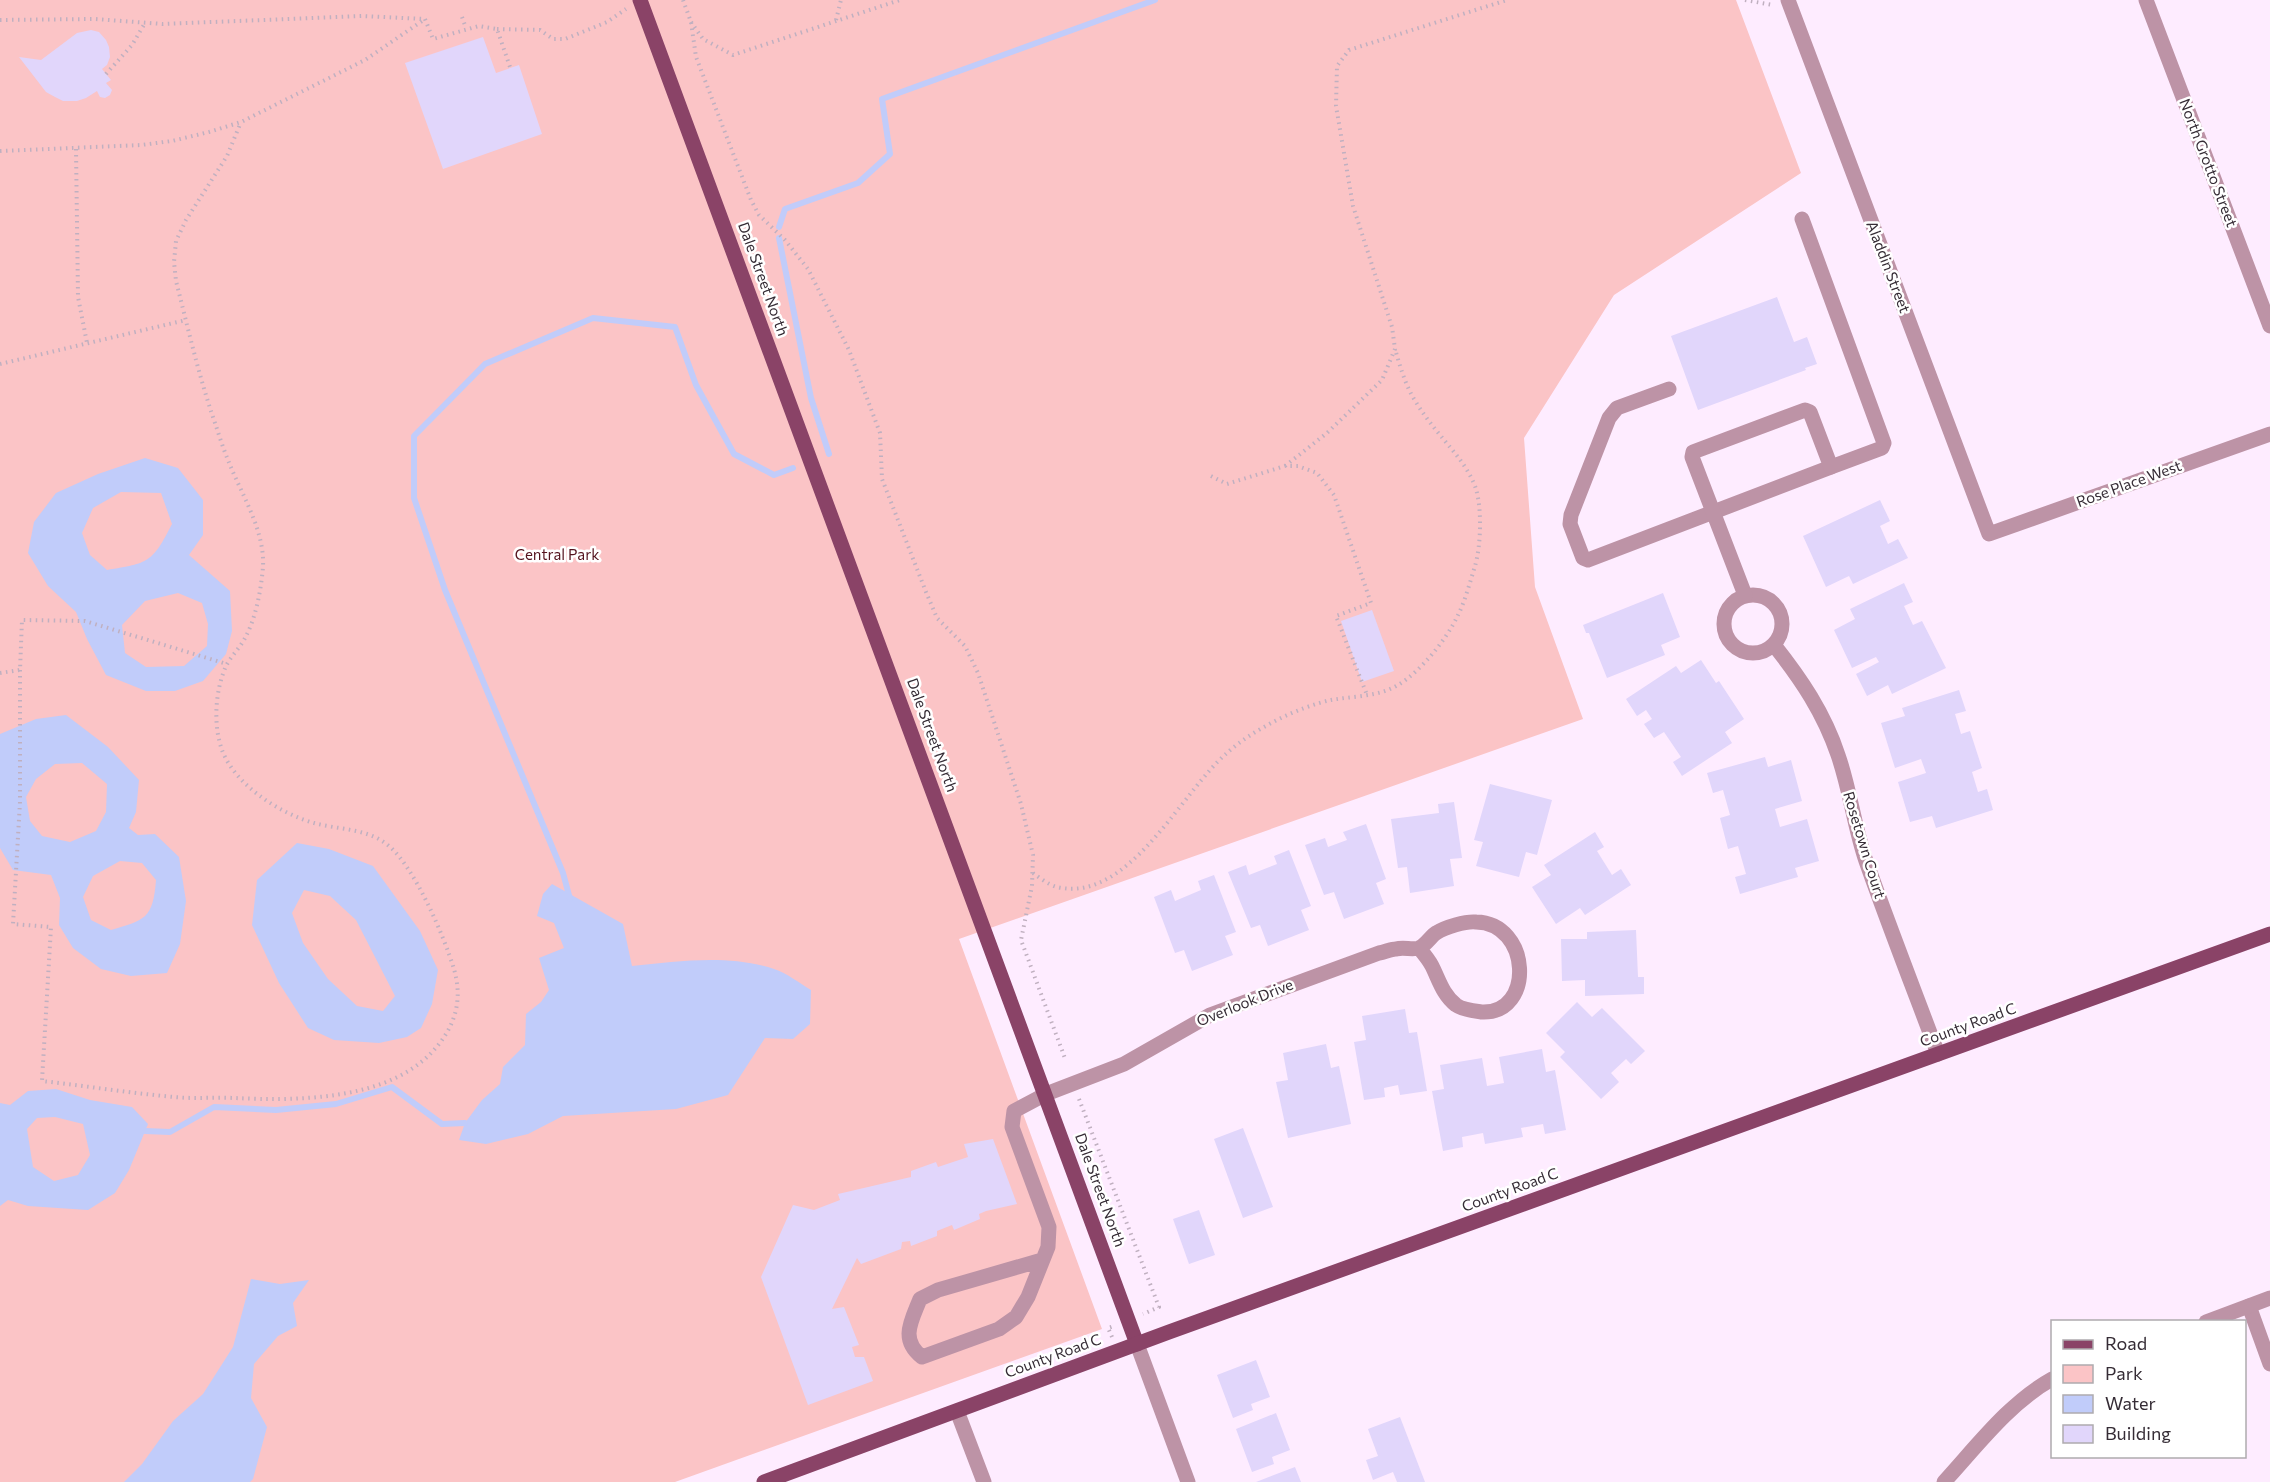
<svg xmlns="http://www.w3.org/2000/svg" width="2270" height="1482" font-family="Commissioner,sans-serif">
<rect width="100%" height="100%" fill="#feecff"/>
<polygon fill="#fbc4c6" points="0,0 1736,0 1801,173 1614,295 1524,438 1535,587 1583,719 959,939 1102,1329 675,1482 0,1482"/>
<g fill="#c1ccfa" fill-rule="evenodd">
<path d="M145 458 178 468 203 500V535L189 555 230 591 232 631 226 654 203 681 175 691H146L106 675 87 639 76 612 48 586 28 553 34 522 56 493 98 474ZM121 492 161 493 172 524C152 563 149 563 107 570L90 555 82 533 93 508ZM178 593 202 603 208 624 207 646 184 666 146 667 125 653 122 625 145 601Z"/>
<path d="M66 715 108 747 139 780 136 812 129 828 138 835 155 834 179 857 186 901 180 944 167 973 131 976 101 969 73 948 59 925 60 898 51 875 13 870 0 848V734L36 719ZM82 763 107 784 106 812 96 831 70 842 42 836 30 821 26 797 36 779 55 764ZM120 861 142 863 156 880C153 919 145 920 111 930L91 920 83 897 93 876Z"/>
<path d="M297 843 329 849 373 866 420 931 438 970 432 1004 421 1028 407 1037 379 1043 334 1040 308 1028 279 983 252 925 257 880ZM304 890 330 896 356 920 395 996 383 1011 357 1006 328 979 303 943 292 913Z"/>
<path d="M552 884 623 924 632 966C679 961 729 954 774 969 787 973 799 983 811 990L810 1024 793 1039 765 1038 728 1095 676 1109 563 1116 528 1134 486 1144 459 1140 465 1123 482 1100 500 1084 503 1067 525 1045 526 1014 541 1002 549 990 539 958 564 948 554 923 537 916 543 894Z"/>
<path d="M56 1089 90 1100 132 1107 148 1124 129 1170 115 1193 88 1210 28 1206 8 1200 0 1206V1103L10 1105 28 1091ZM55 1117 83 1124 90 1155 78 1175 54 1181 33 1167 27 1129 37 1118Z"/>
<polygon points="251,1279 280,1284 309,1280 293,1303 297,1326 278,1336 254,1364 251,1398 267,1427 253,1479 250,1482 124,1482 142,1464 173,1421 203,1394 233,1347"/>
</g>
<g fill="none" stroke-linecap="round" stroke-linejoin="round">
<g stroke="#c1ccfa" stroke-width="6">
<polyline points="779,227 785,209 858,183 890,154 882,99 1155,0"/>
<polyline points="779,238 811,398 829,454"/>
<polyline points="570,899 563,873 445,590 414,498 414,436 485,364 593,318 675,327 696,385 734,454 774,475 793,468"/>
<polyline points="145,1131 170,1132 214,1107 276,1110 336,1104 392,1087 442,1124 465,1123"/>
</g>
</g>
<g fill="#e1d6fb">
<polygon points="91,30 99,32 106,40 109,47 110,57 107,65 102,69 111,80 106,83 112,90 110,95 105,98 100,97 97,91 86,98 77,101 63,101 55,97 46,92 19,57 41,60 77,33"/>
<polygon points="483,37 496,73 519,65 542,134 443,169 405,63"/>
<polygon points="1777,297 1794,342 1807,337 1817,364 1805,368 1806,370 1698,410 1671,336"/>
<polygon points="1880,500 1890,521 1880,526 1888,544 1898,539 1908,558 1853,584 1849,576 1826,587 1803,536"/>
<polygon points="1904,583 1913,602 1904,606 1913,625 1922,621 1946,668 1892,694 1888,685 1867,696 1856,674 1879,662 1876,657 1852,668 1834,630 1855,619 1850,609"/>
<polygon points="1663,593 1680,637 1661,645 1665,655 1607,678 1589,633 1586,633 1583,625"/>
<polygon points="1372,610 1394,671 1362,682 1341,621"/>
<polygon points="1701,660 1716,683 1719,681 1744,719 1725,732 1732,743 1682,776 1673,762 1681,757 1664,732 1654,738 1644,724 1652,719 1646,710 1637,716 1626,699 1676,666 1681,673"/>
<polygon points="1959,690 1966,711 1955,714 1961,734 1970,731 1982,768 1972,772 1978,792 1987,789 1993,810 1936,828 1932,816 1910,822 1898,782 1926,773 1921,759 1895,768 1881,723 1905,716 1902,708"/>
<polygon points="1765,757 1768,767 1791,760 1802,801 1775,809 1780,827 1807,819 1819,861 1795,868 1798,877 1740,894 1735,877 1746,874 1738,846 1728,849 1720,818 1730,815 1723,790 1713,793 1707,773"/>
<polygon points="1490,784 1552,800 1537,855 1526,852 1519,877 1476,866 1483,842 1474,840"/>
<polygon points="1454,802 1462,858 1450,859 1454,886 1410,893 1407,867 1398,868 1391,819 1439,813 1438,804"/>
<polygon points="1366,824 1386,879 1376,883 1384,904 1344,919 1334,892 1324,895 1305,845 1325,838 1328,847 1347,840 1343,832"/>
<polygon points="1595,832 1604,847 1597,851 1612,875 1621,869 1631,885 1585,915 1580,908 1556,924 1532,887 1551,875 1544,865"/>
<polygon points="1289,850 1311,906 1301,910 1309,930 1268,946 1260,925 1251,928 1228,872 1246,865 1249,875 1277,864 1274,856"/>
<polygon points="1214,875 1236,932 1225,936 1233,955 1192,971 1184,950 1175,953 1154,897 1171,890 1175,901 1201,890 1198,881"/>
<polygon points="1636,930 1638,977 1644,977 1644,994 1585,996 1585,980 1562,981 1561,939 1587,939 1587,932"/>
<polygon points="1577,1002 1592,1017 1602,1008 1645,1051 1631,1064 1626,1059 1611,1073 1619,1082 1601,1099 1560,1057 1565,1052 1546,1033"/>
<polygon points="1405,1009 1409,1033 1417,1032 1427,1091 1400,1095 1398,1085 1384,1088 1385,1097 1364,1100 1354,1042 1366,1040 1362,1016"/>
<polygon points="1326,1044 1331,1068 1339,1066 1351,1124 1288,1138 1276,1082 1288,1080 1283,1053"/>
<polygon points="1542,1049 1546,1072 1555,1070 1566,1130 1545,1134 1543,1124 1521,1128 1523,1137 1485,1144 1483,1133 1462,1137 1463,1147 1443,1151 1432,1091 1444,1089 1440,1065 1482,1058 1487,1086 1504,1083 1499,1057"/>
<polygon points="1243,1128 1273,1207 1243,1218 1214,1139"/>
<polygon points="993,1139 1017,1204 986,1211 979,1214 980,1219 954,1230 952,1225 937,1231 937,1236 911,1246 910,1241 902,1242 901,1249 861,1264 857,1258 832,1309 844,1307 859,1345 852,1347 855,1357 864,1357 873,1381 808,1405 761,1277 793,1205 814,1210 840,1200 838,1194 911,1177 911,1171 936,1162 938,1167 968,1157 964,1144"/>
<polygon points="1199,1210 1215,1255 1189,1264 1173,1219"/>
<polygon points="1256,1360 1270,1397 1251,1404 1253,1410 1233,1418 1217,1375"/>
<polygon points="1276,1413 1290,1450 1272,1457 1274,1464 1252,1472 1236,1429"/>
<polygon points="1400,1417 1425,1482 1397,1482 1393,1472 1373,1480 1366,1460 1378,1456 1368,1429"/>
<polygon points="1295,1467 1301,1482 1256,1482"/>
</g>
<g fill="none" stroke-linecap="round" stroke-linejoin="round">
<g stroke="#c0b0c0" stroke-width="4" stroke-dasharray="1.5 4.5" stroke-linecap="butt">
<polyline points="683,0 691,22 696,57 751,200 759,215 785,240 808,269 849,350 880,433 882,479 926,592 937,618 965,646 978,673 1021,804 1033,855 1032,886 1021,940 1066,1061"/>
<polyline points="1745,0 1773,5"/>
<polyline points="462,17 466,28"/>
<polyline points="425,19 433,39 479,26 497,29 510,67"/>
<polyline points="0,20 95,19 163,24 362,16 425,19"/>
<polyline points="836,20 841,0"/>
<polyline points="691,22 703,39 733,55 900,0"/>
<polyline points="497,29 540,30 553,39 565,39 607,22 626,9"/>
<polyline points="106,74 132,45 145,23"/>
<polyline points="76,149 78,297 87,343"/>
<polyline points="0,151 141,145 172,141 209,132 241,122 365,60 425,19"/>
<polyline points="0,364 186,320"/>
<polyline points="1285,466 1327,433 1382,380 1395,349 1392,327 1353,206 1336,106 1337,66 1349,50 1507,0"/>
<polyline points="1211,476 1227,484 1285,466 1298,466 1317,473 1334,495 1371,603 1336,616 1367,695"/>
<path d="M20 670V802L13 924 51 927 42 1081C86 1086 130 1093 174 1097 194 1099 214 1097 234 1098 299 1101 395 1101 439 1044 457 1021 462 997 454 969 444 936 415 868 389 846 368 828 339 830 314 823 279 813 235 785 222 750 213 725 215 691 226 666 231 656 240 648 245 638 256 618 261 590 263 567 265 530 241 494 228 460 223 448 219 435 215 423 199 377 188 328 176 281L174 262 176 241 186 220 227 156 241 122"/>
<polyline points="0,673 20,670 22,620 85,621 227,664"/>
<path d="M1033 873C1040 878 1049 885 1057 887 1129 904 1181 792 1227 753 1252 730 1298 707 1331 700 1353 696 1378 697 1398 685 1420 672 1446 640 1457 617 1465 602 1470 582 1475 566 1481 546 1482 509 1476 489 1473 479 1465 466 1458 457 1443 438 1427 421 1414 399 1405 384 1400 366 1395 349"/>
<polyline points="1079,1099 1159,1307 1143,1314"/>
<polyline points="1112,1337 1108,1328 1114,1326"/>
</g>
<g stroke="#bd93a6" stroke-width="15">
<polyline points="1788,0 1989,534 2270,434"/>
<polyline points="2146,0 2270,326"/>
<polyline points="1669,389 1617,408 1609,418 1571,515 1570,524 1583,558 1588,560 1831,467"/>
<circle cx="1753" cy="624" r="29"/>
<polyline points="1745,595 1692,457 1693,452 1805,410 1810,412 1831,467 1882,448 1884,443 1802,219"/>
<path d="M1774 645C1801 679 1824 713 1838 755 1850 789 1854 826 1866 861 1889 926 1914 990 1938 1054"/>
<path d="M1042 1260 938 1290 920 1299C912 1320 899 1339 922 1357L999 1329 1016 1317 1028 1297 1048 1247 1049 1227 1012 1127 1014 1111 1046 1094 1124 1064 1210 1015 1379 953C1385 952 1391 949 1396 949 1403 947 1413 950 1419 948 1426 945 1431 936 1436 933 1445 927 1466 921 1476 922 1531 923 1535 1014 1482 1012 1474 1011 1463 1010 1456 1005 1443 995 1439 980 1432 966 1429 960 1424 954 1419 948"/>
<polyline points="2249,1306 2270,1364"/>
<polyline points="2206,1322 2270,1298"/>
<polyline points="1137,1344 1188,1482"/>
<polyline points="957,1411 984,1482"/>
<path d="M1944 1482C1977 1446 2009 1403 2052 1379"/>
</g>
<g stroke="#8a4367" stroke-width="15">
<polyline points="640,0 1137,1344"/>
<polyline points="764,1482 1169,1332 2270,934"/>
</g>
</g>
<g text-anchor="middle" stroke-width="5" stroke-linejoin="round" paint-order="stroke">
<g font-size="15" fill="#352c35" stroke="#fff">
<text transform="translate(2208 163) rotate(69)" y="5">North Grotto Street</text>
<text transform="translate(1888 267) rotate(69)" y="5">Aladdin Street</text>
<text transform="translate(763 279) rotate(70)" y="5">Dale Street North</text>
<text transform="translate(2129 484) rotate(-20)" y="5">Rose Place West</text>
<text transform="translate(932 735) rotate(70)" y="5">Dale Street North</text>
<text transform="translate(1864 845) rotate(73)" y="5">Rosetown Court</text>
<text transform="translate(1245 1003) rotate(-22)" y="5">Overlook Drive</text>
<text transform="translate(1968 1025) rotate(-20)" y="5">County Road C</text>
<text transform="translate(1100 1190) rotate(70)" y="5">Dale Street North</text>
<text transform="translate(1510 1190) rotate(-20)" y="5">County Road C</text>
<text transform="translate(1053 1356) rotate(-20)" y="5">County Road C</text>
</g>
<g font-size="15" fill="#54131e" stroke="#fff">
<text x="557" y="560">Central Park</text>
</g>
</g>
<rect x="2051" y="1320" width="195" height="138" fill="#ffffff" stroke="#aeabae" stroke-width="1.5"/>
<rect x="2063" y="1340" width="30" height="9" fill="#8a4367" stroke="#aeabae" stroke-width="1.5"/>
<text x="2105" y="1350" font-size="18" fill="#352c35">Road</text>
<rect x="2063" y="1365" width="30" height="18" fill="#fbc4c6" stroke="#aeabae" stroke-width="1.5"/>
<text x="2105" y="1380" font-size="18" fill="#352c35">Park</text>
<rect x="2063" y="1395" width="30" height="18" fill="#c1ccfa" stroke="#aeabae" stroke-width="1.5"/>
<text x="2105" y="1410" font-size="18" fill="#352c35">Water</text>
<rect x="2063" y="1425" width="30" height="18" fill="#e1d6fb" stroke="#aeabae" stroke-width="1.5"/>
<text x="2105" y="1440" font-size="18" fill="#352c35">Building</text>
</svg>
